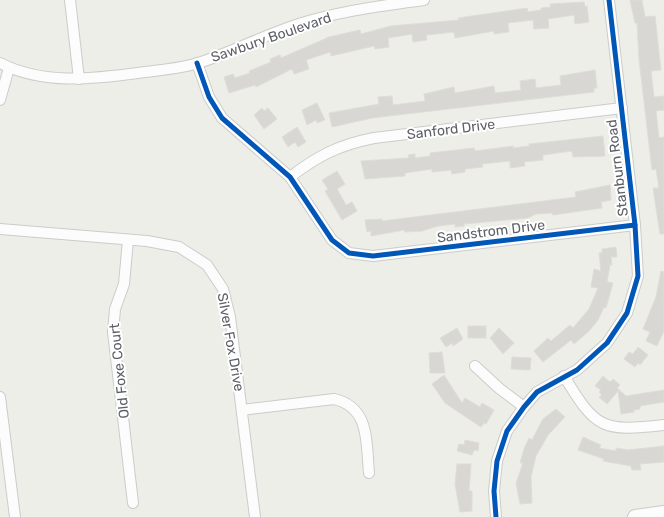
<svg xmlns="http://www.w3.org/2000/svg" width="664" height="517" font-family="Rubik,sans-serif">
<rect width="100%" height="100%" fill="#eeeee9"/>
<g fill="#d8d7d3" stroke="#deddd7">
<polygon points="630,0 642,0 645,17 655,16 661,70 651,71 654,97 664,96 664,110 656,111 659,138 664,137 664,234 660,234 653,188 659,188 656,169 652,170 639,59 637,23 635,23"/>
<polygon points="584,2 585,7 587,6 589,22 575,24 574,15 548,19 549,28 534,29 533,20 508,23 509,32 494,34 494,31 455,38 454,32 426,35 427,40 413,42 412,34 388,38 389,47 375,49 374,46 331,56 330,52 306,60 309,69 294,74 292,69 256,87 255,85 229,93 224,77 233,74 235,78 250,73 249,71 271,62 270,59 280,55 281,58 329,37 360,30 361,34 391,26 459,20 458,18 527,8 528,12 541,10 541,8 551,7 550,4"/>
<polygon points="595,70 597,88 594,88 594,92 372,118 332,127 329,113 379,104 378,97 392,96 393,105 425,101 424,94 454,87 455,93 494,86 495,93 521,90 520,81 535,79 536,88 561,85 560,76"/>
<polygon points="317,103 325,120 317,123 316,120 307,125 302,110"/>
<polygon points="262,108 264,111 268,108 277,119 264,129 254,115"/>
<polygon points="297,127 306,142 298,147 295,142 288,147 282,137"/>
<polygon points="603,136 605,156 573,157 572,151 543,155 543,160 524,162 525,166 510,168 510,161 482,164 483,167 465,169 465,172 452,174 451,170 432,172 432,169 405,173 405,176 365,179 361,161 409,158 408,155 415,154 415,158 430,156 430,153 474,148 475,151 513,146 513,148 529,146 529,144"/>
<polygon points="337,171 345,184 337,189 346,205 352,202 357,211 342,220 325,191 328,189 322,180"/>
<polygon points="610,185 611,200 601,202 602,208 553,215 552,213 536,214 528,218 464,224 464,226 455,227 455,224 438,226 422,231 405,232 404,230 371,236 371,231 367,232 365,220 382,219 382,221 576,197 575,192"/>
<polygon points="616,247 617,257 611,257 612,265 610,265 607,282 613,283 606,308 604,307 598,320 589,331 574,344 571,340 543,362 534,351 548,338 551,341 570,325 573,328 589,309 598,288 591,287 594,269 601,271 599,253 602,253 602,249"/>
<polygon points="661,271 664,272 664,331 657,346 646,341 650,332 643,329 656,297"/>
<rect x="468" y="326" width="18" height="12"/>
<polygon points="457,328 463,339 453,346 452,343 446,347 440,338"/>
<polygon points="499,328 514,343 503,354 490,338"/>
<polygon points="638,347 648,355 640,365 638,363 635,367 624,359 629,352 633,354"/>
<polygon points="442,352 445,373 430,373 429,353"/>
<polygon points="512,357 531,358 530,370 511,369"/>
<polygon points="444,375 462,403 465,398 480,407 482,403 494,410 486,424 484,423 481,427 445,403 432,384"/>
<polygon points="603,376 610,382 613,379 620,385 617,388 626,396 664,390 664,402 640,406 640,409 634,410 634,412 621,414 618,391 607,404 599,397 602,395 599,392 601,390 595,386"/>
<polygon points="556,409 565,417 548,435 536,456 531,477 532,503 520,504 516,483 523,463 520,463 524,449 529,438 532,440 543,419"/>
<polygon points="583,437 601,445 599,448 616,451 616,448 628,450 664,446 664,462 640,464 641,470 632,470 631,466 603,461 604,459 578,450"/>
<polygon points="465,440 479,443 478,451 474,450 472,455 457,451 459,444 464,445"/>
<polygon points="457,464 471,464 469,491 472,491 472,511 460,512 455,484"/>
</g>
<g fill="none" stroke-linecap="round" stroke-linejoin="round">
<g stroke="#cbcccb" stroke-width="12">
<g id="minor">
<polyline points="70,0 79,79"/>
<path d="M0 63C43 85 92 79 138 73 158 70 179 69 198 63 237 51 273 30 312 20 349 10 386 5 424 0"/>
<polyline points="197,63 209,97 222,118 290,177 332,240 349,253 373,256 635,225"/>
<polyline points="0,100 9,68"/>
<path d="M290 177C319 155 339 145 374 138L622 108"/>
<polyline points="0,229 147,241 179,247 207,265 223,289 230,317 255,517"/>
<polyline points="128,240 124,284 115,309 113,332 133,503"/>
<polyline points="475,366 500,389 524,407"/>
<path d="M564 376C596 429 602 432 664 425"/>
<polyline points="0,397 15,517"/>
<path d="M242 410 334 399C370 407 366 442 369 473"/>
<polyline points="496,517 494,491 497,461 507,431 524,407 537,392 577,370 607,343 627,313 638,276 635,225 609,0"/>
</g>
</g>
<g stroke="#cacbca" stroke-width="16">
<polyline id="secondary" points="635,517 664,513"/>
</g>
<use href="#minor" stroke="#fcfcfc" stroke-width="10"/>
<use href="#secondary" stroke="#fcfcfc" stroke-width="14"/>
<g stroke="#fff" stroke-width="8">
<g id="cycleway">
<polyline points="197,63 209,97 222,118 290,177 332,240 349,253 373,256 635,225"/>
<polyline points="496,517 494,491 497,461 507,431 524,407 537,392 577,370 607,343 627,313 638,276 635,225 609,0"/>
</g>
</g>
<use href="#cycleway" stroke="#0057b8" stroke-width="5"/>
</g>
<g text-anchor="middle" stroke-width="4" stroke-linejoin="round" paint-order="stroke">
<g font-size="14" fill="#5d6067" stroke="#fff">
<text transform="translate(271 37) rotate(-19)" y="5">Sawbury Boulevard</text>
<text transform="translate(451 129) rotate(-7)" y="5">Sanford Drive</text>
<text transform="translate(617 168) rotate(-97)" y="5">Stanburn Road</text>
<text transform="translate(491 231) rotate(-7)" y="5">Sandstrom Drive</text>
<text transform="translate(231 342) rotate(80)" y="5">Silver Fox Drive</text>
<text transform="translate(119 371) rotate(-96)" y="5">Old Foxe Court</text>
</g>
</g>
</svg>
